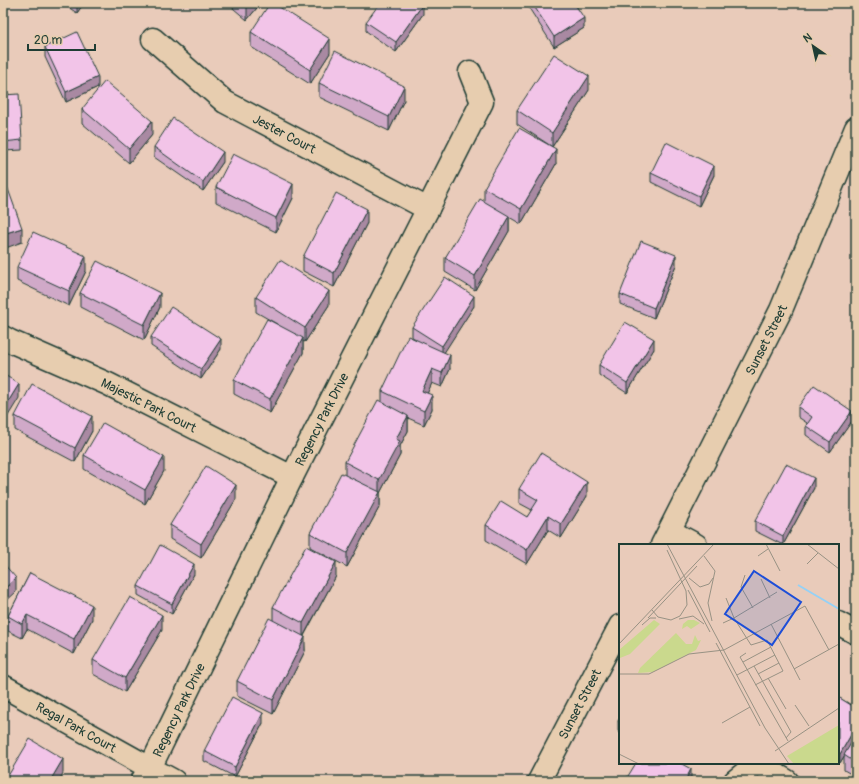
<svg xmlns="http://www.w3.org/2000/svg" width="859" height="784" font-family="Pangolin,sans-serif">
<rect width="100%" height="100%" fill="#e9cbba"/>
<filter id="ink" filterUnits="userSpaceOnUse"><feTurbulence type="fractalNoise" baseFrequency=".025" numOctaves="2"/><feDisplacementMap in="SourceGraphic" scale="8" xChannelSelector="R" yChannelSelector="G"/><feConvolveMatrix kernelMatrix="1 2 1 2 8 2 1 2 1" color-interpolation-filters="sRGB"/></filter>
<g filter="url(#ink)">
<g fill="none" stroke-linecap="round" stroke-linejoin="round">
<g stroke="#1f3d34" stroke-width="25">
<g id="minor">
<path id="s1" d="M153 39 225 102 428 209"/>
<path id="s2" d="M3 337 10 341 108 384 292 477"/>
<polyline points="670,531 696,545"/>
<path id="s3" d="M662 545 781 310 856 128"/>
<polyline points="838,623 856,633"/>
<path id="s4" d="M3 686 150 768 142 781"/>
<path id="s5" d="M174 781 150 768 292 477 482 102 470 72"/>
<path id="s6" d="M539 781 620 626"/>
<polyline points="735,781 757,763 787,781"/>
</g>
</g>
<use href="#minor" stroke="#e7cdaf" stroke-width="22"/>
</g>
<g fill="#d0a9c8" stroke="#1f3d34">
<polygon points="62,3 84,3 77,13"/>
<polygon points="227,3 261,3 247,20"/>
<polygon points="529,3 580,3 576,5 584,28 554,47 529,8"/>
<polygon points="423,14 396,52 366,31 366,22"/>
<polygon points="251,32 330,53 310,84 251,47"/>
<polygon points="45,47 98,87 66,102 45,57"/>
<polygon points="319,83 404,100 389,131 319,97"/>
<polygon points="589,90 552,147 556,164 521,224 509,217 509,231 475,290 445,272 445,258 484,202 484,188 551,146 517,124 517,110"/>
<polygon points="3,95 22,140 22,150 3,151"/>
<polygon points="82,109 152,135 129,163 82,123"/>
<polygon points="154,147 223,162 203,191 154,157"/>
<polygon points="651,173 714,175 699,206 651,182"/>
<polygon points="216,187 293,198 276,232 216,202"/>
<polygon points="367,223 334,287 303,271 303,257"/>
<polygon points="676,265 654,318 620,304 620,294"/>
<polygon points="17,267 86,271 69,306 17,281"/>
<polygon points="80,293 160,307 144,340 80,307"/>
<polygon points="256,297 329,305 305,342 303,341 303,353 270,413 234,394 234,380 277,324 256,312"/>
<polygon points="474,306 444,352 450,369 442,387 432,383 427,393 432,409 424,425 408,418 408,431 400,446 400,455 380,493 380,506 347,567 310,547 310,533 345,475 345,462 382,402 382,391 416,339 412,337 412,327"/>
<polygon points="856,326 856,338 855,337 855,327"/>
<polygon points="151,337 221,349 201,379 151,346"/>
<polygon points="654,349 627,393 599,375 599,365"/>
<polygon points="798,407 852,421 830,452 806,435 806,426 807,423 798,417"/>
<polygon points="15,416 92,431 75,462 15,430"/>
<polygon points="84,455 164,471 145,504 84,469"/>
<polygon points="814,488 783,545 755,531 755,521"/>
<polygon points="519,489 587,496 561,538 548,530 527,564 486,540 486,525 527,517 532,510 519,503"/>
<polygon points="236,499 201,558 170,539 170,525"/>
<polygon points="30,573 92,619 74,654 27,629 22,638 8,631 8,616"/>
<polygon points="194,574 172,614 138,595 138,586"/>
<polygon points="336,576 304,636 305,651 273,714 237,696 237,681 273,621 273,607"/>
<polygon points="162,630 125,692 93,674 93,660"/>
<polygon points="838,697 856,708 856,777 844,770 844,756 840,763 838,762"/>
<polygon points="620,718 620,733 618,731 618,721"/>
<polygon points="263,723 235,777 204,761 204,751"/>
</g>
<g fill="#a989a2" stroke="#1f3d34">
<polygon points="77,3 84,3 77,13"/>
<polygon points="249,3 261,3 247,20 247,5"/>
<polygon points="572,3 580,3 572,8"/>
<polygon points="423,4 423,14 396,52 396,42"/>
<polygon points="584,18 584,28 554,47 554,37"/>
<polygon points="330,39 330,53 310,84 310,70"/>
<polygon points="589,76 589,90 552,147 552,133"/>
<polygon points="98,77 98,87 66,102 66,92"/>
<polygon points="404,86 404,100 389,131 389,117"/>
<polygon points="152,121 152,135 129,163 129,149"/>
<polygon points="556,149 556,164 521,224 521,209"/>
<polygon points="223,152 223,162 203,191 203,182"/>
<polygon points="714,166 714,175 699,206 699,196"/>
<polygon points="293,184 293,198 276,232 276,218"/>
<polygon points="367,209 367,223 334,287 334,273"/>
<polygon points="509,216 509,231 475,290 475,276"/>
<polygon points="22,228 22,242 3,249 3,234"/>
<polygon points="676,255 676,265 654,318 654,308"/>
<polygon points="86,256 86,271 69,306 69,291"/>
<polygon points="329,291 329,305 305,342 305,328"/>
<polygon points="160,293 160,307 144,340 144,325"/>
<polygon points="474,296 474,306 442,356 442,346"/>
<polygon points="303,338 303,353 270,413 270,399"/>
<polygon points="221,339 221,349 201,379 201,369"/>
<polygon points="654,339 654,349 627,393 627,383"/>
<polygon points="450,355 450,369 442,387 442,373"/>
<polygon points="432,369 432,383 422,405 422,391"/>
<polygon points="19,384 19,398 3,424 3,410"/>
<polygon points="432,395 432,409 424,425 424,411"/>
<polygon points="852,411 852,421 830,452 830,442"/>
<polygon points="92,416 92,431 75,462 75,448"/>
<polygon points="408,416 408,431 400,446 400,455 380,493 380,506 347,567 347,553 379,493 379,480 396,439"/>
<polygon points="164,457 164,471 145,504 145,490"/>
<polygon points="814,478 814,488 783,545 783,536"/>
<polygon points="587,482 587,496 561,538 561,524"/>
<polygon points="236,485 236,499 201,558 201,544"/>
<polygon points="548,516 548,530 527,564 527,550"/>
<polygon points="336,562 336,576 303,637 303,623"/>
<polygon points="194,564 194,574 172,614 172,604"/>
<polygon points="16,578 16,592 3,604 3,590"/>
<polygon points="92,605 92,619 74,654 74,639"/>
<polygon points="27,615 27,629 22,638 22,624"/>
<polygon points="162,615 162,630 125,692 125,678"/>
<polygon points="305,637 305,651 273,714 273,700"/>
<polygon points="263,713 263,723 235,777 235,767"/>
<polygon points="856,726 856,736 840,763 840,754"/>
<polygon points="5,728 5,738 3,741 3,731"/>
<polygon points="63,759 63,773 59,781 50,781"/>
<polygon points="691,769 691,781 685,781"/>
</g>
<g fill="#f2c4e8" stroke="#1f3d34">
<polygon points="244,3 249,3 247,5"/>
<polygon points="270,3 273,3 330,39 310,70 251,32"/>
<polygon points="380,3 421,3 423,4 396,42 366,22"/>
<polygon points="532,3 574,3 584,18 554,37"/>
<polygon points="77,32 98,77 66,92 45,47"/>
<polygon points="335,51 404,86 389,117 319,83"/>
<polygon points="554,54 589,76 552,133 517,110"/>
<polygon points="105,81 152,121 129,149 82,109"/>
<polygon points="19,94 22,140 3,142 3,95"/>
<polygon points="173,118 223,152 203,182 154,147"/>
<polygon points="519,128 556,149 521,209 484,188"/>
<polygon points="666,142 714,166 699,196 651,173"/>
<polygon points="233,154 293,184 276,218 216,187"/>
<polygon points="3,175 22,228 3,234"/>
<polygon points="336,193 367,209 334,273 303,257"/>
<polygon points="480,199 509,216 475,276 445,258"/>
<polygon points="33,232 86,256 69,291 17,267"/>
<polygon points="641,241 676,255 654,308 620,294"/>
<polygon points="280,260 329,291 305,328 256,297"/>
<polygon points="97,261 160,293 144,325 80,293"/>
<polygon points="445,277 474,296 442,346 412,327"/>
<polygon points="171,307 221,339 201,369 151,337"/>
<polygon points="267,319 303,338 270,399 234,380"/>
<polygon points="625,322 654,339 627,383 599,365"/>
<polygon points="408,336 450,355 442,373 432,369 422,391 432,395 424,411 382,391"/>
<polygon points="3,374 19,384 3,410"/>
<polygon points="32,384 92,416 75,448 15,416"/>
<polygon points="814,385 852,411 830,442 806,426 812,417 798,407"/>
<polygon points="378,400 408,416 396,439 400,441 379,480 345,462"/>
<polygon points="103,423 164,457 145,490 84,455"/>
<polygon points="541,453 587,482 561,524 548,516 527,550 486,525 501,501 527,517 538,500 519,489"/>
<polygon points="786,464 814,478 783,536 755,521"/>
<polygon points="206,466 236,485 201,544 170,525"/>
<polygon points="341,473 380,492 347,553 310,533"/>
<polygon points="160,545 194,564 172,604 138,586"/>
<polygon points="306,546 336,562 303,623 273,607"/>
<polygon points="3,563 16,578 3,590"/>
<polygon points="30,573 92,605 74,639 27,615 22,624 8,616"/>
<polygon points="130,597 162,615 125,678 93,660"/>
<polygon points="269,618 305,637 273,700 237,681"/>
<polygon points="232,697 263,713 235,767 204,751"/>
<polygon points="838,697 856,708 856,726 840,754 838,753"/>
<polygon points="620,718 620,723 618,721"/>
<polygon points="856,735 856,763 844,755"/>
<polygon points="30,739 63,759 50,781 5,781"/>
<polygon points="636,763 680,763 691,769 685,781 625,781"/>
</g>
</g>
<g text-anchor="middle" stroke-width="4" stroke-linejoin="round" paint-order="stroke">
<g font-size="13" fill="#1f3d34" stroke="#e7cdaf">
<text dy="5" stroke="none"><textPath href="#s1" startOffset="163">Jester Court</textPath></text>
<text dy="5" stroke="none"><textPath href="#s3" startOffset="230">Sunset Street</textPath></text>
<text dy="5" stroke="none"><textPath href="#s2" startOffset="161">Majestic Park Court</textPath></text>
<text dy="5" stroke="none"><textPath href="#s5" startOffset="416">Regency Park Drive</textPath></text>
<text dy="5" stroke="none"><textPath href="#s6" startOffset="87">Sunset Street</textPath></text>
<text dy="5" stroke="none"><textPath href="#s5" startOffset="92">Regency Park Drive</textPath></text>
<text dy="5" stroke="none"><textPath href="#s4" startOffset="84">Regal Park Court</textPath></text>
</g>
</g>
<g transform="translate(619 544)">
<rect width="220" height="220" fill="#e9cbba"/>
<path d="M35 76 41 80 11 110 1 114 0 106ZM69 76H75L81 79 72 85 68 82 63 85 64 80ZM57 89 67 100H73L76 91 79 97 82 96 77 106 34 128 19 129 21 124ZM220 181V220H175L168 212Z" fill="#cad98d"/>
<path fill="none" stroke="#95d1f6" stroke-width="2" d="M179 41 220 65"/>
<path fill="none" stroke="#989284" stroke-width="1" d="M48 0 146 184 170 220M147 0 161 27M188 0 220 25M85 12 96 27 89 59 93 77M139 12 149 5M188 20 199 9M126 31 122 43 134 64M70 34 81 43 90 40 94 34M142 35 151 54M69 46 91 88M33 66 39 73 52 76 61 72 68 61 67 47 48 6M29 74 78 22M60 75 74 72 85 80M104 79 115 74 107 54M152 80 181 136M23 81 31 74H37M97 99 141 182M0 100 95 0M127 109 121 113 169 197M124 118 152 103M135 122 172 188 167 194M175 125 220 100M0 130H30L70 110 105 106 186 62 210 106M139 130 160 119M118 131 156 111M149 134 167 165M136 141 164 127 148 96 132 101 115 74 158 48M176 161 190 182M103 179 131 163M156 207 220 164M0 210 20 220"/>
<path fill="#1d4ed8" fill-opacity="0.15" stroke="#1d4ed8" stroke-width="2" d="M135 27 182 58 153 101 106 70Z"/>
<rect width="220" height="220" fill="none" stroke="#1f3d34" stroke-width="2"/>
</g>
<rect width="859" height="784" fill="none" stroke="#e7cdaf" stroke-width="16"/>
<rect x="8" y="8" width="843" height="768" fill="none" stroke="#1f3d34" stroke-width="1.5" filter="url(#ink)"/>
<g transform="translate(813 46) rotate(326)" stroke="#e7cdaf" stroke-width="3" paint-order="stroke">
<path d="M0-3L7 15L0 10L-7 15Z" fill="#1f3d34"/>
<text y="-6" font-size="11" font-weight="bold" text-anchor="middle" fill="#1f3d34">N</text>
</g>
<path d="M28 44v6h67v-6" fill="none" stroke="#1f3d34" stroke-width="2"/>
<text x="34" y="44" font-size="12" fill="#1f3d34" stroke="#e7cdaf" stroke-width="3" paint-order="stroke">20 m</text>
</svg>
